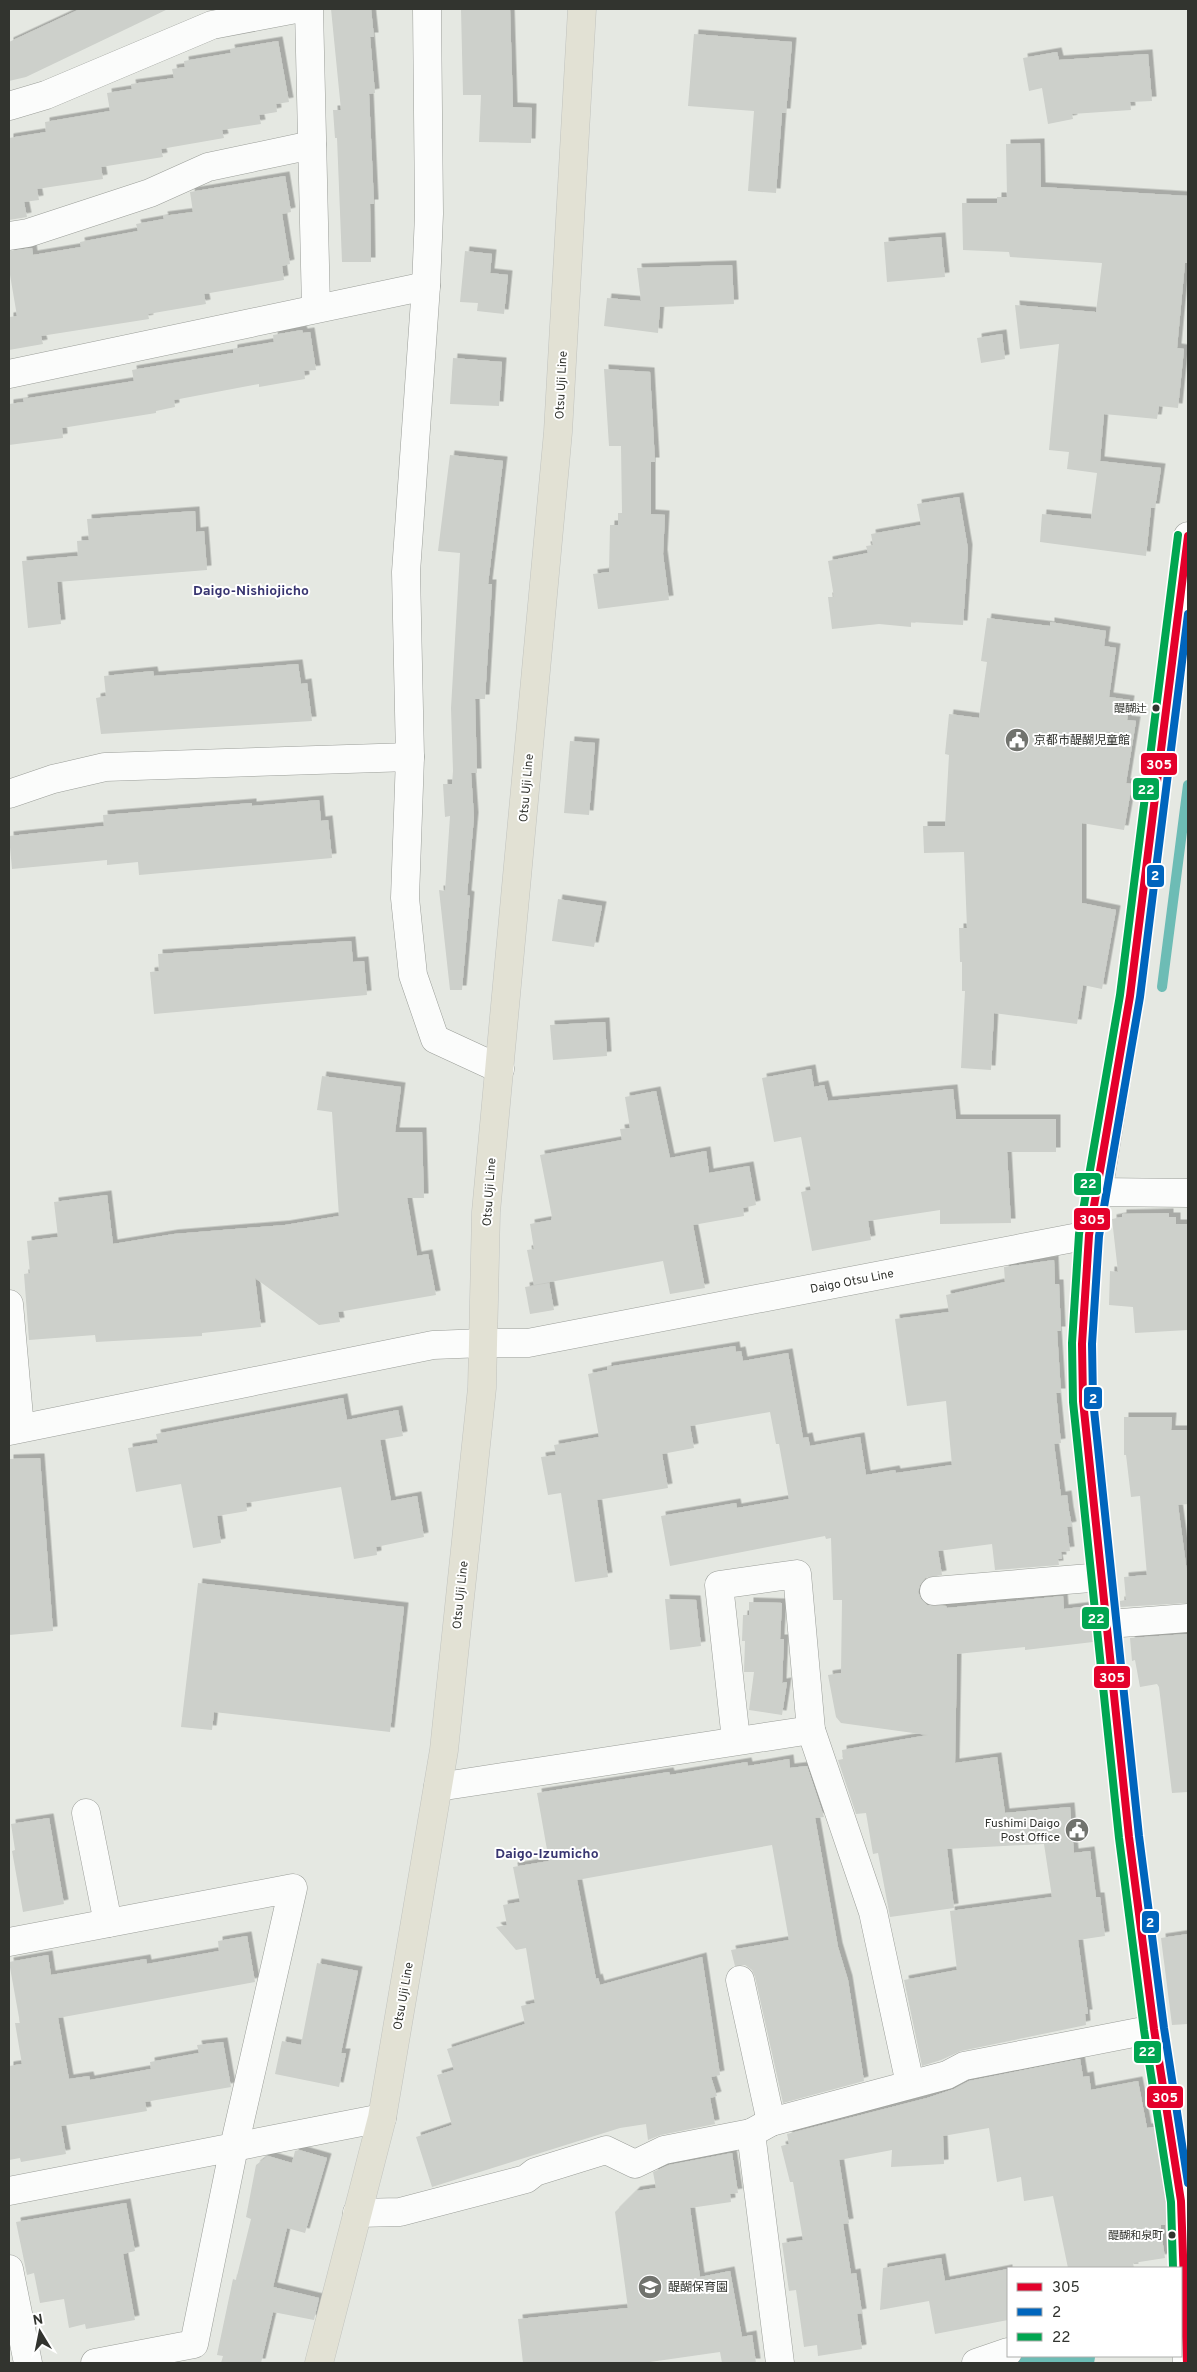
<svg xmlns="http://www.w3.org/2000/svg" width="1197" height="2372" font-family="Overpass,'Noto Sans JP',sans-serif">
<defs>
<filter id="shadow"><feDropShadow dx="4.5" dy="-4.5" stdDeviation="0" flood-color="#0004"/></filter>
</defs>
<rect width="100%" height="100%" fill="#e5e8e2"/>
<g fill="none" stroke-linecap="round" stroke-linejoin="round">
<polyline stroke="#6dbcb5" stroke-width="10" points="1162,987 1188,785"/>
<polyline stroke="#6dbcb5" stroke-width="56" points="1046,2363 1067,2356"/>
</g>
<g fill="#cdd0cb" filter="url(#shadow)">
<polygon points="80,9 168,9 26,77 9,81 9,42"/>
<polygon points="331,9 371,9 374,37 370,37 375,93 369,94 374,204 370,204 371,262 342,262 337,138 335,138 333,110 341,110"/>
<polygon points="461,9 510,9 513,107 532,108 531,143 479,142 481,95 463,95"/>
<polygon points="694,34 792,42 786,113 782,113 776,193 748,191 754,111 688,106"/>
<polygon points="278,41 289,102 276,104 277,112 259,115 261,124 222,130 224,138 161,149 163,157 101,167 103,179 37,189 39,200 24,202 27,217 9,220 9,138 46,132 45,122 110,111 107,93 132,89 131,84 174,78 172,69 185,67 184,61 231,53 230,49"/>
<polygon points="1057,52 1059,60 1148,54 1152,101 1130,102 1131,110 1072,114 1073,119 1048,124 1042,88 1029,91 1023,58"/>
<polygon points="1040,143 1041,187 1188,196 1188,263 1185,263 1177,348 1184,349 1178,408 1159,406 1157,419 1104,414 1100,461 1161,468 1155,508 1151,508 1146,556 1040,542 1042,514 1091,519 1097,473 1067,469 1069,452 1049,450 1059,344 1020,349 1015,305 1096,312 1102,263 1010,257 1009,252 963,250 962,203 997,203 997,197 1007,197 1006,144"/>
<polygon points="285,176 291,212 282,214 290,264 282,266 284,280 204,294 206,304 148,314 149,319 41,336 43,344 9,350 9,317 17,316 9,269 9,251 32,248 33,255 81,247 80,242 138,231 136,224 164,219 163,216 193,212 190,192"/>
<polygon points="941,237 945,277 887,282 884,242"/>
<polygon points="465,251 492,254 490,273 508,275 504,314 477,311 478,303 460,302"/>
<polygon points="732,265 734,304 660,307 658,333 604,326 607,298 641,301 637,268"/>
<polygon points="302,330 303,333 310,332 316,370 304,371 305,379 259,387 259,384 174,400 175,407 156,411 156,413 62,428 63,438 9,445 9,404 24,402 23,399 134,381 132,370 233,353 233,349 274,342 273,335"/>
<polygon points="1002,334 1005,359 981,363 977,338"/>
<polygon points="453,358 502,362 499,406 450,404"/>
<polygon points="604,369 650,372 655,462 651,462 651,514 665,515 663,554 669,600 598,609 593,574 609,572 610,525 618,525 618,513 622,513 621,446 609,446"/>
<polygon points="450,455 503,461 488,584 492,584 485,699 475,699 477,773 471,773 474,817 467,895 470,896 462,990 450,990 439,890 445,891 450,816 445,817 443,784 452,784 453,771 451,708 460,553 438,551"/>
<polygon points="959,497 968,549 963,625 911,622 911,627 879,624 832,629 828,597 834,597 828,561 868,553 866,546 873,545 871,534 921,525 917,504"/>
<polygon points="195,511 196,532 204,531 207,570 57,582 61,624 28,628 22,561 78,556 77,541 89,540 87,519"/>
<polygon points="987,618 1050,626 1050,622 1106,631 1104,646 1116,648 1109,697 1130,700 1127,720 1136,721 1126,783 1132,784 1124,830 1082,823 1082,903 1116,910 1102,989 1083,985 1077,1024 994,1013 991,1070 961,1068 965,991 962,991 962,962 960,962 959,928 967,928 964,852 924,853 923,826 945,826 949,755 945,754 949,714 979,718 987,662 981,661"/>
<polygon points="298,664 301,684 307,683 312,721 101,734 96,698 106,696 104,676 153,671 154,676"/>
<polygon points="570,741 595,743 589,815 564,813"/>
<polygon points="319,800 321,821 328,820 332,858 139,875 138,862 107,865 107,860 12,869 9,836 104,826 103,815 252,803 252,806"/>
<polygon points="558,899 602,906 594,947 552,941"/>
<polygon points="351,941 353,962 364,961 367,995 154,1014 150,972 159,971 158,954"/>
<polygon points="605,1022 607,1056 553,1060 550,1025"/>
<polygon points="811,1069 814,1087 824,1085 828,1101 953,1089 956,1119 1056,1119 1056,1152 1007,1152 1011,1223 940,1224 940,1210 868,1221 871,1240 812,1251 801,1192 811,1190 801,1137 774,1142 762,1078"/>
<polygon points="322,1076 401,1087 395,1132 422,1132 424,1198 407,1198 417,1256 428,1254 436,1295 338,1312 340,1322 319,1325 255,1278 261,1327 202,1333 202,1336 96,1342 95,1335 29,1340 24,1274 30,1273 27,1241 58,1237 54,1202 107,1195 113,1244 174,1234 285,1225 339,1216 332,1112 317,1110"/>
<polygon points="656,1091 670,1158 706,1151 709,1173 749,1166 756,1205 743,1208 744,1216 693,1225 705,1288 670,1294 663,1261 534,1285 527,1250 534,1249 530,1224 551,1220 552,1217 540,1155 622,1140 620,1129 630,1128 625,1097"/>
<polygon points="1169,1213 1169,1217 1176,1217 1176,1224 1187,1224 1188,1330 1135,1333 1133,1307 1109,1305 1110,1271 1118,1272 1112,1219 1122,1217 1122,1214"/>
<polygon points="1054,1260 1055,1284 1059,1284 1061,1331 1057,1331 1061,1393 1056,1393 1061,1443 1054,1444 1061,1496 1067,1495 1069,1511 1072,1526 1067,1527 1070,1551 1061,1552 1062,1559 1058,1559 1059,1565 995,1570 992,1544 938,1551 942,1575 925,1578 920,1585 918,1592 921,1599 927,1605 946,1606 947,1608 1063,1596 1064,1609 1089,1606 1093,1642 1025,1650 1025,1647 957,1654 955,1763 997,1757 1005,1813 1070,1807 1074,1853 1090,1851 1096,1897 1100,1897 1105,1936 1078,1940 1088,2014 1085,2014 1086,2025 961,2051 941,2060 922,2066 904,1980 957,1970 950,1911 1052,1897 1044,1844 947,1849 954,1908 890,1917 878,1853 873,1854 866,1813 856,1814 838,1760 843,1759 842,1750 928,1735 841,1723 836,1717 828,1675 841,1673 842,1600 833,1600 831,1538 826,1539 825,1536 670,1566 661,1516 736,1503 737,1508 789,1499 779,1444 776,1444 770,1412 690,1426 694,1448 662,1454 668,1488 597,1500 608,1577 575,1582 561,1493 548,1495 541,1457 556,1455 554,1445 599,1437 588,1374 607,1370 607,1367 735,1346 736,1352 741,1351 743,1361 788,1353 803,1438 808,1437 810,1446 860,1437 866,1475 895,1470 896,1473 952,1465 946,1401 907,1406 895,1319 949,1312 946,1295 1005,1282 1004,1267"/>
<polygon points="549,1283 554,1310 530,1314 525,1287"/>
<polygon points="343,1398 347,1420 398,1410 403,1436 380,1440 391,1501 417,1496 424,1537 376,1547 377,1555 354,1559 341,1487 246,1503 247,1511 217,1516 221,1543 193,1548 181,1484 136,1492 128,1448 158,1443 156,1434"/>
<polygon points="1124,1417 1172,1417 1171,1430 1188,1430 1188,1504 1178,1505 1188,1580 1188,1603 1120,1607 1120,1601 1126,1600 1124,1577 1147,1575 1140,1496 1131,1497 1126,1455 1124,1455"/>
<polygon points="40,1458 53,1631 9,1635 9,1459"/>
<polygon points="198,1583 404,1607 390,1732 214,1712 212,1730 181,1727"/>
<polygon points="665,1599 696,1600 701,1646 670,1650"/>
<polygon points="749,1602 782,1603 780,1639 784,1639 782,1683 787,1682 782,1715 749,1710 754,1672 744,1672 745,1641 742,1641 743,1615 749,1615"/>
<polygon points="1188,1634 1188,1792 1172,1793 1159,1687 1157,1684 1140,1687 1135,1660 1132,1661 1130,1638"/>
<polygon points="789,1759 790,1768 807,1766 824,1817 815,1818 838,1947 848,1980 864,2081 783,2103 755,1977 752,1970 745,1965 735,1966 731,1950 789,1940 772,1845 577,1880 596,1979 598,1978 600,1985 702,1957 720,2075 711,2077 717,2096 710,2098 715,2124 661,2135 648,2140 646,2124 620,2128 432,2187 416,2137 452,2125 437,2075 454,2070 447,2049 525,2024 521,2006 535,2003 526,1948 516,1950 496,1927 507,1925 503,1905 520,1902 513,1867 549,1861 537,1793 669,1772 670,1775 747,1762 748,1766"/>
<polygon points="49,1818 64,1904 23,1912 12,1851 15,1850 11,1824"/>
<polygon points="1188,1934 1188,2024 1172,2025 1161,1938"/>
<polygon points="247,1936 255,1982 58,2018 69,2079 89,2076 90,2080 151,2069 150,2062 199,2053 197,2045 223,2042 231,2087 145,2102 147,2111 61,2126 66,2154 21,2162 20,2158 9,2160 9,2066 22,2064 15,2023 20,2023 9,1962 48,1955 51,1975 146,1959 147,1964 219,1951 218,1941"/>
<polygon points="317,1963 358,1971 341,2053 346,2053 339,2087 275,2074 282,2041 301,2045"/>
<polygon points="1080,2059 1083,2077 1089,2076 1091,2090 1138,2081 1147,2128 1154,2127 1165,2202 1166,2225 1161,2225 1161,2232 1165,2258 1133,2263 1134,2268 1068,2268 1053,2196 1024,2201 1021,2177 997,2182 989,2128 943,2136 944,2164 891,2167 892,2150 839,2160 849,2223 843,2224 851,2274 856,2273 862,2313 857,2314 862,2349 818,2356 817,2345 804,2347 796,2290 789,2291 782,2243 803,2240 793,2182 790,2182 781,2146 789,2144 787,2134 927,2098 954,2089 969,2081"/>
<polygon points="299,2150 327,2158 305,2233 287,2228 273,2287 319,2298 314,2320 273,2312 261,2363 221,2363 223,2356 217,2355 233,2279 236,2280 251,2219 246,2217 256,2165 268,2156 292,2163 295,2151"/>
<polygon points="732,2153 738,2193 730,2194 731,2202 690,2208 700,2277 730,2271 742,2337 752,2335 756,2363 722,2363 720,2352 643,2363 523,2363 518,2319 628,2308 615,2212 636,2191 656,2188 653,2172 669,2165"/>
<polygon points="126,2203 135,2251 123,2254 135,2320 86,2329 85,2324 69,2328 64,2299 40,2303 34,2273 27,2275 16,2222"/>
<polygon points="941,2258 945,2281 1008,2269 1008,2320 935,2334 929,2301 880,2310 883,2268"/>
</g>
<g fill="none" stroke-linecap="round" stroke-linejoin="round">
<g stroke="#9b9e99" stroke-width="29">
<g id="minor">
<polyline points="309,9 316,308"/>
<polyline points="9,106 46,95 212,25 296,9"/>
<polyline points="9,236 28,233 150,193 208,167 312,145"/>
<polyline points="9,374 426,286"/>
<polyline points="9,1304 20,1428"/>
<polyline points="934,1591 1102,1577"/>
<polyline points="1108,1624 1188,1618"/>
<polyline points="736,1740 719,1585 797,1574 811,1730 873,1912 910,2084"/>
<polyline points="438,1787 811,1730"/>
<polyline points="86,1813 108,1923"/>
<polyline points="9,1942 293,1888 234,2147 194,2344 95,2363"/>
<polyline points="740,1980 771,2122"/>
<polyline points="751,2133 780,2363"/>
<polyline points="9,2191 382,2118"/>
<polyline points="357,2213 400,2212 526,2179 535,2172 606,2150 635,2164 664,2150 751,2133 771,2122 947,2075 964,2066 1154,2029"/>
<polyline points="9,2269 28,2363"/>
<polyline points="976,2363 1008,2352"/>
</g>
</g>
<g stroke="#9b9e99" stroke-width="29">
<g id="tertiary">
<polyline points="427,9 429,214 426,286 406,572 410,757 405,898 413,975 435,1039 500,1069"/>
<polyline points="9,794 53,779 105,767 410,757"/>
<polyline points="1098,1192 1130,996 1188,536"/>
<polyline points="1089,1235 1082,1344 1083,1401 1129,1837 1154,2029 1181,2201 1187,2363"/>
<polyline points="9,1431 433,1345 484,1343"/>
</g>
</g>
<g stroke="#9b9e99" stroke-width="29">
<polyline id="secondary" points="484,1343 528,1343 1089,1235 1098,1192 1188,1193"/>
</g>
<g stroke="#c1c3bf" stroke-width="29">
<polyline id="primary" points="319,2363 382,2118 444,1750 482,1388 486,1212 558,432 582,9"/>
</g>
<use href="#minor" stroke="#fbfcfb" stroke-width="28"/>
<use href="#tertiary" stroke="#fbfcfb" stroke-width="28"/>
<use href="#secondary" stroke="#fbfcfb" stroke-width="28"/>
<use href="#primary" stroke="#e2e1d4" stroke-width="28"/>
<g stroke="#fff" stroke-width="11">
<polyline id="bus-1" points="1187,2363 1181,2201 1154,2029 1129,1837 1083,1401 1082,1344 1089,1235 1130,996 1188,536"/>
</g>
<g stroke="#fff" stroke-width="11">
<polyline id="bus-2" points="1188,614 1140,997 1099,1236 1092,1344 1093,1400 1139,1836 1164,2028 1188,2183"/>
</g>
<g stroke="#fff" stroke-width="11">
<polyline id="bus-3" points="1173,2268 1171,2202 1144,2030 1119,1838 1073,1402 1072,1343 1079,1234 1120,995 1178,535"/>
</g>
<use href="#bus-1" stroke="#e4002b" stroke-width="8"/>
<use href="#bus-2" stroke="#0065bd" stroke-width="8"/>
<use href="#bus-3" stroke="#00a651" stroke-width="8"/>
</g>
<defs>
<g id="civic-disc" transform="scale(1.25)"><circle r="9.5" fill="#71736e" stroke="#fff"/><path d="M-.6-6.5H3V-4.5H.6V-3L4-1V1h2V6H-6V1h2V-1L-.6-3ZM-1.2 2.5V6h2.4V2.5Z" fill="#fff"/></g>
<g id="school-disc" transform="scale(1.25)"><circle r="9.5" fill="#71736e" stroke="#fff"/><path d="M0-5L7-2L0 1L-7-2ZM-4 1L0 2.5L4 1V4Q0 6-4 4Z" fill="#fff"/></g>
</defs>
<g fill-rule="evenodd">
<use href="#civic-disc" x="1017" y="740"/>
<use href="#civic-disc" x="1077" y="1830"/>
<use href="#school-disc" x="650" y="2287"/>
</g>
<g fill="#32342f" stroke="#fff" stroke-width="2">
<circle cx="1156" cy="708" r="4.5"/>
<circle cx="1172" cy="2235" r="4.5"/>
</g>
<g text-anchor="middle" stroke-width="4" stroke-linejoin="round" paint-order="stroke">
<g font-size="11" fill="#32342f" stroke="#fff" text-anchor="end">
<text x="1147" y="712">醍醐辻</text>
<text x="1163" y="2239">醍醐和泉町</text>
</g>
<g font-size="12" fill="#32342f" stroke="#fff">
<text transform="translate(561 385) rotate(-87)" y="4">Otsu Uji Line</text>
<text transform="translate(526 788) rotate(-85)" y="4">Otsu Uji Line</text>
<text transform="translate(489 1192) rotate(-86)" y="4">Otsu Uji Line</text>
<text transform="translate(852 1281) rotate(-11)" y="4">Daigo Otsu Line</text>
<text transform="translate(460 1595) rotate(-84)" y="4">Otsu Uji Line</text>
<text transform="translate(403 1996) rotate(-80)" y="4">Otsu Uji Line</text>
</g>
<g font-size="12" fill="#32342f" stroke="#fff" text-anchor="start">
<text x="1034" y="744">京都市醍醐児童館</text>
<text x="1060" y="1827" text-anchor="end">Fushimi Daigo<tspan x="1060" dy="14">Post Office</tspan></text>
<text x="668" y="2291">醍醐保育園</text>
</g>
<g font-size="14" font-weight="bold" fill="#383571" stroke="#fff">
<text x="251" y="595">Daigo-Nishiojicho</text>
<text x="547" y="1858">Daigo-Izumicho</text>
</g>
</g>
<g stroke="#fff" stroke-width="2">
<rect x="1140" y="752" width="38" height="24" rx="5" fill="#e4002b"/>
<rect x="1132" y="777" width="28" height="24" rx="5" fill="#00a651"/>
<rect x="1146" y="864" width="19" height="24" rx="5" fill="#0065bd"/>
<rect x="1073" y="1172" width="29" height="24" rx="5" fill="#00a651"/>
<rect x="1073" y="1207" width="38" height="24" rx="5" fill="#e4002b"/>
<rect x="1083" y="1386" width="20" height="24" rx="5" fill="#0065bd"/>
<rect x="1081" y="1606" width="29" height="24" rx="5" fill="#00a651"/>
<rect x="1093" y="1665" width="38" height="24" rx="5" fill="#e4002b"/>
<rect x="1141" y="1910" width="19" height="24" rx="5" fill="#0065bd"/>
<rect x="1133" y="2040" width="29" height="24" rx="5" fill="#00a651"/>
<rect x="1146" y="2085" width="38" height="24" rx="5" fill="#e4002b"/>
</g>
<g font-size="14" text-anchor="middle" font-weight="bold" fill="#fff">
<text x="1159" y="769">305</text>
<text x="1146" y="794">22</text>
<text x="1155" y="880">2</text>
<text x="1088" y="1188">22</text>
<text x="1092" y="1224">305</text>
<text x="1093" y="1403">2</text>
<text x="1096" y="1623">22</text>
<text x="1112" y="1682">305</text>
<text x="1150" y="1927">2</text>
<text x="1147" y="2056">22</text>
<text x="1165" y="2102">305</text>
</g>
<rect width="1197" height="2372" fill="none" stroke="#32342f" stroke-width="20"/>
<rect x="1007" y="2267" width="175" height="90" fill="#ffffff" stroke="#adaeac"/>
<rect x="1017" y="2283" width="25" height="8" fill="#e4002b" stroke="#adaeac"/>
<text x="1052" y="2292" font-size="15" fill="#32342f">305</text>
<rect x="1017" y="2308" width="25" height="8" fill="#0065bd" stroke="#adaeac"/>
<text x="1052" y="2317" font-size="15" fill="#32342f">2</text>
<rect x="1017" y="2333" width="25" height="8" fill="#00a651" stroke="#adaeac"/>
<text x="1052" y="2342" font-size="15" fill="#32342f">22</text>
<g transform="translate(40 2332) rotate(350)" stroke="#ffffff" stroke-width="4" paint-order="stroke">
<path d="M0-4L9 19L0 12L-9 19Z" fill="#32342f"/>
<text y="-8" font-size="14" font-weight="bold" text-anchor="middle" fill="#32342f">N</text>
</g>
</svg>
